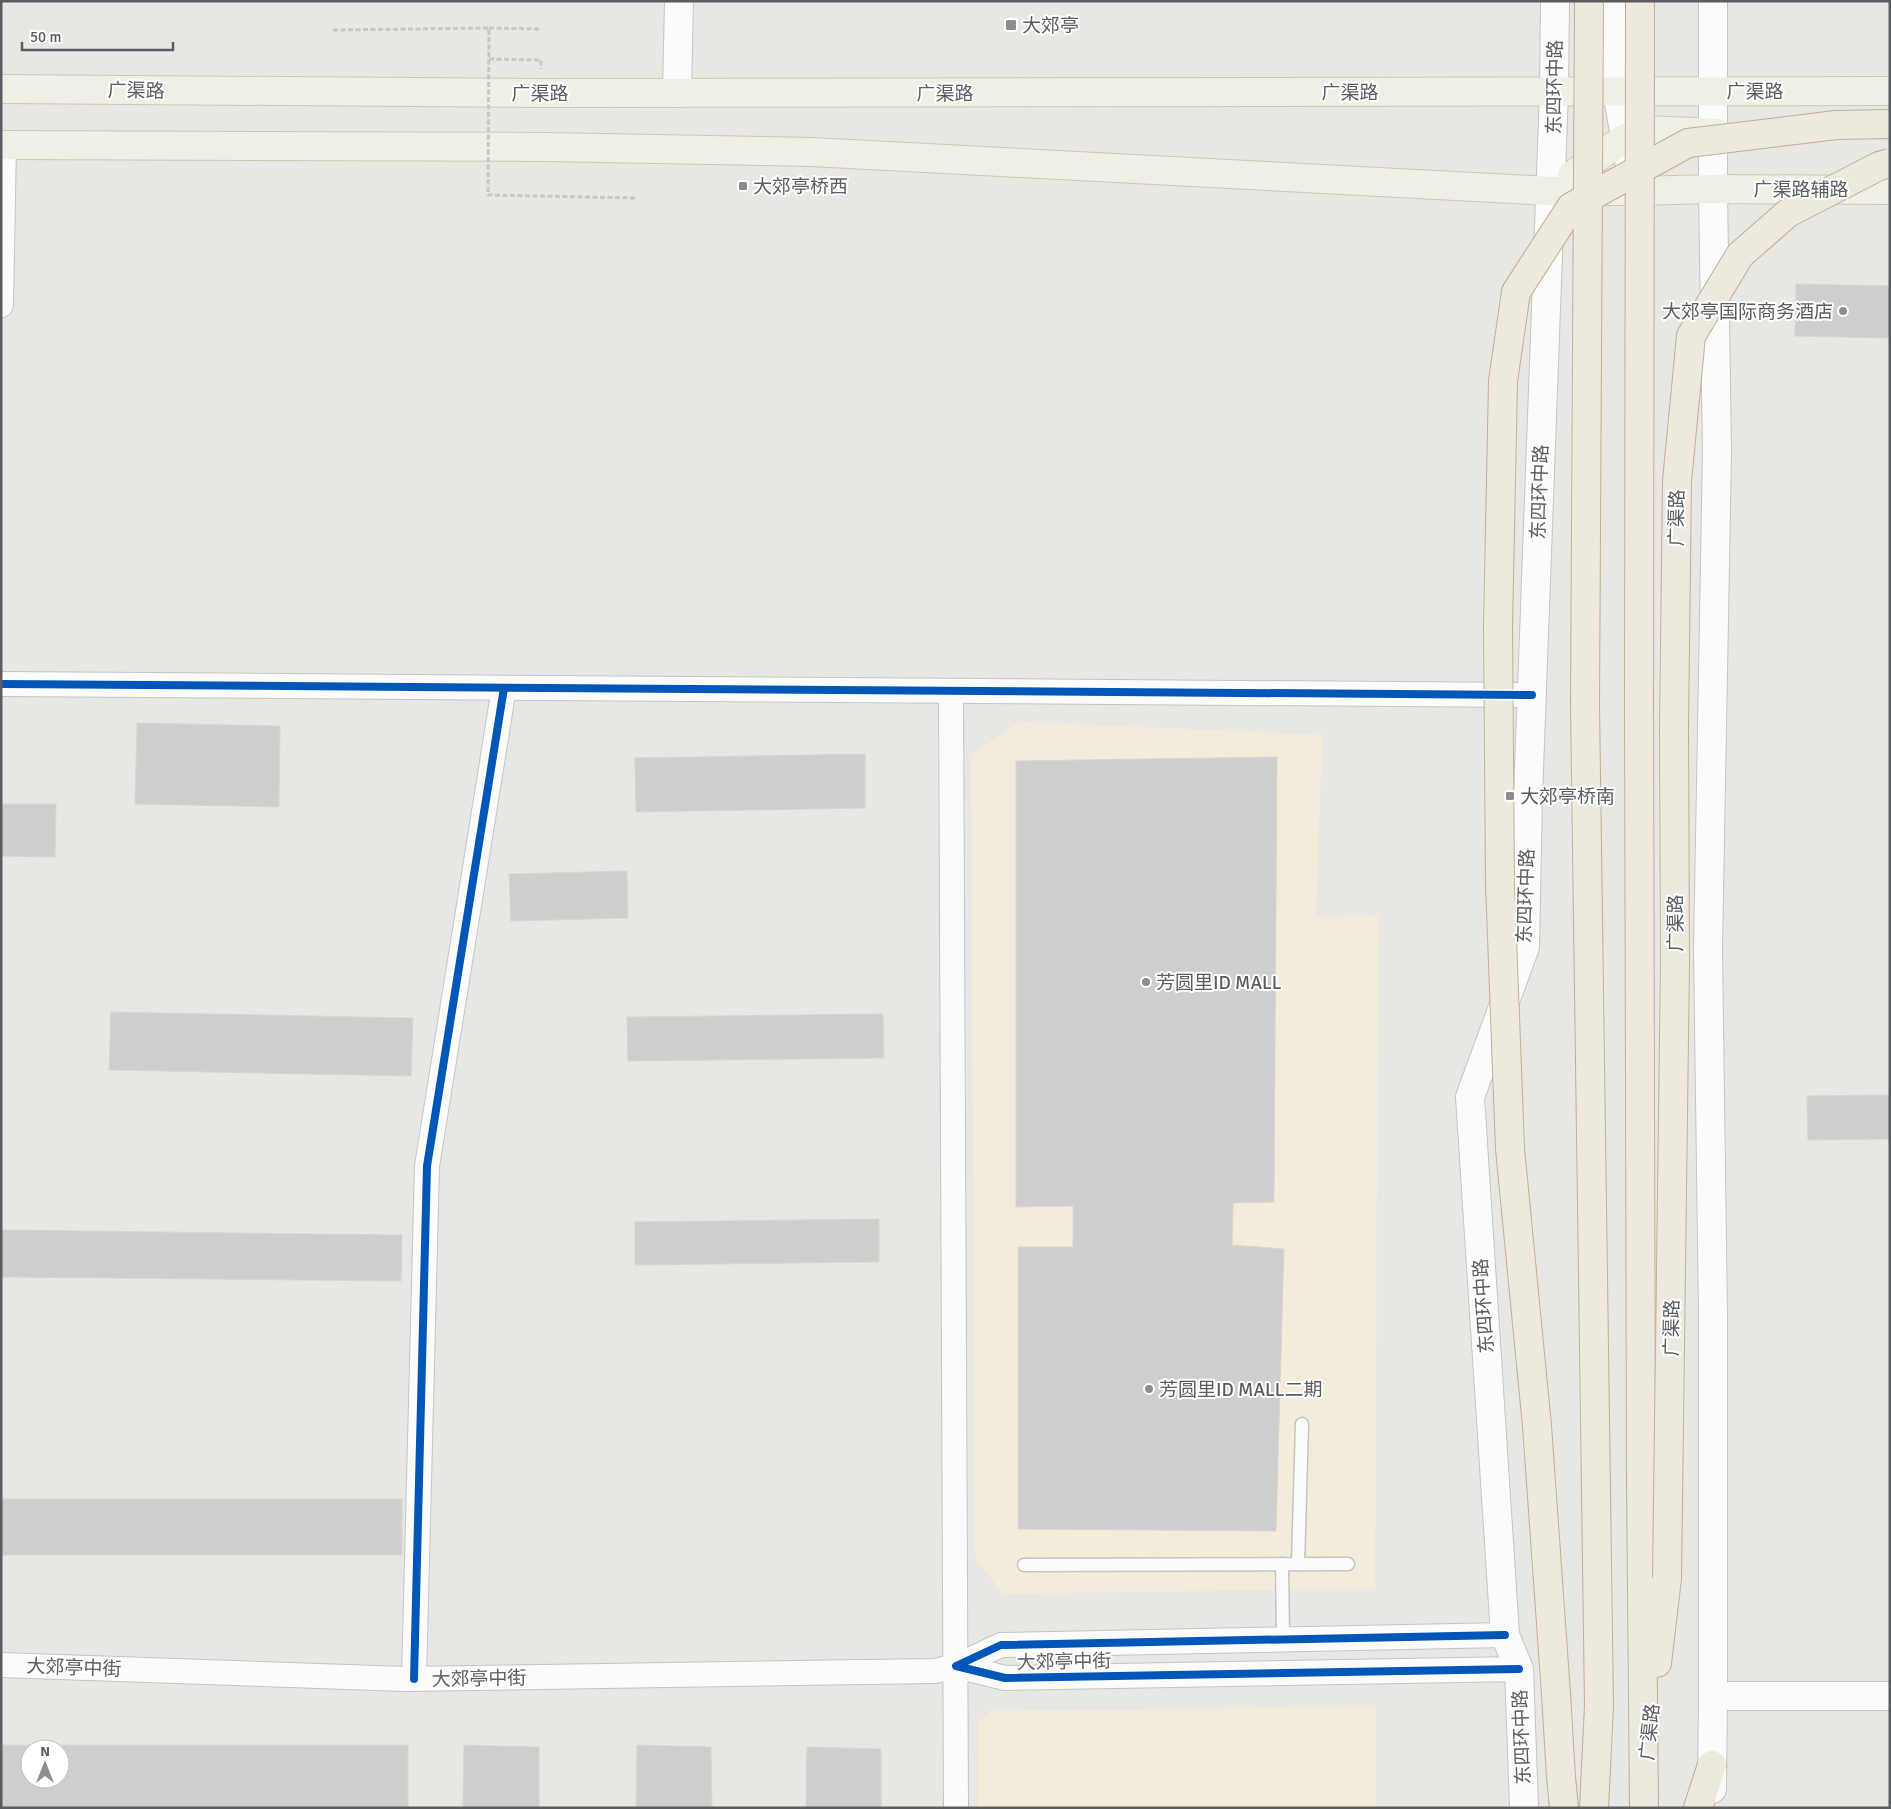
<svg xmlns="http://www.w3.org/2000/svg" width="1891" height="1809" font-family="Signika,'Noto Sans SC',sans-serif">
<rect width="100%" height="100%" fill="#e8e7e3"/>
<g fill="#f3ecdb">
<polygon points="1020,722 1322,735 1316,917 1378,916 1375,1588 1003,1594 975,1557 971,755"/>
<polygon points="1376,1707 1376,1808 978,1808 978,1721 992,1711"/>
</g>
<g fill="#cfcecc" stroke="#d8d6d2" fill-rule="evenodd">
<polygon points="1796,284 1890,286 1890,338 1795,336"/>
<polygon points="137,723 280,726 279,807 135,804"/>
<polygon points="865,754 865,808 636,812 635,758"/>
<polygon points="1277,757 1274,1202 1233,1203 1232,1245 1284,1249 1276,1531 1018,1529 1018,1247 1073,1247 1073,1206 1016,1207 1016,761"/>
<polygon points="1,804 56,804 55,857 1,856"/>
<polygon points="627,871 628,918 511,921 509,874"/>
<polygon points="111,1012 413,1018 411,1076 109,1070"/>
<polygon points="883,1014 884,1058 628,1061 627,1017"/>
<polygon points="1890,1095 1890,1139 1808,1140 1807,1096"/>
<polygon points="879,1219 879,1262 635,1265 635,1222"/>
<polygon points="1,1230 402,1235 401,1281 1,1277"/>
<rect x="1" y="1499" width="401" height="56"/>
<path d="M1 1745H408V1808H1ZM30 1749H60V1779H30Z"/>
<polygon points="464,1745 539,1747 539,1808 463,1808"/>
<polygon points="637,1745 711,1747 712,1808 636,1808"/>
<polygon points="807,1747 881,1749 881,1808 806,1808"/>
</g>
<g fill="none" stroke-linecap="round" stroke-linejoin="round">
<g stroke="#c3c4c3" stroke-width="15">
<g id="lane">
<polyline points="1282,1564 1283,1639"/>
<polyline points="1298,1564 1302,1424"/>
<polyline points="1024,1565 1348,1564"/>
</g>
</g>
<g stroke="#c3c4c3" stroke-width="26">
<g id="street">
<polyline points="1,305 4,145"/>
<polyline points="1,684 1532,695"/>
<polyline points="951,691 956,1808"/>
<polyline points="1505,1635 1001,1645 956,1666 1005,1678 1519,1669"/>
<polyline points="1,1665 405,1679 935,1671 956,1666"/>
<polyline points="414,1679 427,1166 504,688"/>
</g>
</g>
<g stroke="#c4c4c3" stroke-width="30">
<g id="secondary">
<polyline points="1617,1 1617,91 1629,161"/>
<polyline points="677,93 679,1"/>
<polyline points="1713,1696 1890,1696"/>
<polyline points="1712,1789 1713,1696 1713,1316 1708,950 1717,451 1713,189 1713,1"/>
<polyline points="1524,1808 1519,1669 1505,1635 1470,1097 1525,947 1528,797 1554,92 1555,1"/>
</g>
</g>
<g stroke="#d0c7b2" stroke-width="30">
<g id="primary">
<polyline points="1,89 541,93 1890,91"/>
<polyline points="1,145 547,147 812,152 1550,191 1634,191 1713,189 1890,190"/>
<polyline points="1572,175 1625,138 1646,130 1718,133"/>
</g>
</g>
<g stroke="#beaf92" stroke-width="30">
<g id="highway">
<polyline points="1639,704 1641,1481 1644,1808"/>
<polyline points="1585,705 1599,1706 1594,1808"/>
<polyline points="1657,1663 1667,1578"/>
<polyline points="1556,1694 1561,1777 1564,1808"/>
<polyline points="1698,1808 1712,1765"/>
</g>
</g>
<g stroke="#c4c9c7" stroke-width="3" stroke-dasharray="5 2.5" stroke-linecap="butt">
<polyline points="489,28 539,29"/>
<polyline points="489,59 541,60 541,69"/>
</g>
<use href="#lane" stroke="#fcfbfb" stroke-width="12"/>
<use href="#street" stroke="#fcfbfb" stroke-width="24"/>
<use href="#secondary" stroke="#fcfbfb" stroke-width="28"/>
<use href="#primary" stroke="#f0efe6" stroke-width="28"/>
<use href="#highway" stroke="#ede9df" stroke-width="28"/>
<g stroke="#beaf92" stroke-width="30" stroke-linecap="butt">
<g id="highway-bridge">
<polyline points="1639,704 1640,1"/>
<polyline points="1585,705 1589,1"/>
<polyline points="1667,1578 1675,961 1674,728 1677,481 1691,336 1740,255 1788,213 1879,166 1890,163"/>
<polyline points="1556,1694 1537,1426 1510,1149 1500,884 1498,627 1503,381 1516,292 1571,207 1688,143 1836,125 1890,124"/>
</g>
</g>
<polyline stroke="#c4c9c7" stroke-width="3" stroke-dasharray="5 2.5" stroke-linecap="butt" points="333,30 489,28 488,195 635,198"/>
<use href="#highway-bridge" stroke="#ede9df" stroke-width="28"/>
<g stroke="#fff" stroke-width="11">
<g id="cycleway">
<polyline points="1,684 1532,695"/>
<polyline points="1505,1635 1001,1645 956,1666 1005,1678 1519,1669"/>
<polyline points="414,1679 427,1166 504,688"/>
</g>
</g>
<use href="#cycleway" stroke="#0057b8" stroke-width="8"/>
</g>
<g fill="#8b8d8e" stroke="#fff" stroke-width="2">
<rect x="1005" y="19" width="12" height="12" rx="2.5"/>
<rect x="738" y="181" width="10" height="10" rx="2.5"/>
<circle cx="1843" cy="311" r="5"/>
<rect x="1505" y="791" width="10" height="10" rx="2.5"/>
<circle cx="1146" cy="982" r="5"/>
<circle cx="1149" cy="1389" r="5"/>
</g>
<g text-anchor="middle" stroke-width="4" stroke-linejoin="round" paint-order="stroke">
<g font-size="19" fill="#595d61" stroke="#fff" text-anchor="start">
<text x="1022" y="32">大郊亭</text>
<text x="753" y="193">大郊亭桥西</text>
<text x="1833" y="318" text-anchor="end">大郊亭国际商务酒店</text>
<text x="1520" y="803">大郊亭桥南</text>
<text x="1156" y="989">芳圆里ID MALL</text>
<text x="1159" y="1396">芳圆里ID MALL二期</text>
</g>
<g font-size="19" fill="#595d61" stroke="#fff">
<text transform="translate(1554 87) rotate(-89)" y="7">东四环中路</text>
<text transform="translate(136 90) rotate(1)" y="7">广渠路</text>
<text x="1755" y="98">广渠路</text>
<text x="1350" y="99">广渠路</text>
<text x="540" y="100">广渠路</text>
<text x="945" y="100">广渠路</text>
<text x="1801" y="196">广渠路辅路</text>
<text transform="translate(1539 492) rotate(-88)" y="7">东四环中路</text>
<text transform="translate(1676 518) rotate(-89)" y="7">广渠路</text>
<text transform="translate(1525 896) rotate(-88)" y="7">东四环中路</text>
<text transform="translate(1675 923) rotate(-90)" y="7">广渠路</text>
<text transform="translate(1483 1306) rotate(-94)" y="7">东四环中路</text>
<text transform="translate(1671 1328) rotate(-89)" y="7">广渠路</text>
<text transform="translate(1064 1661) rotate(-1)" y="7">大郊亭中街</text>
<text transform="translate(74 1667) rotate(2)" y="7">大郊亭中街</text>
<text transform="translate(479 1678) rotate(-1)" y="7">大郊亭中街</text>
<text transform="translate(1649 1732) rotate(-84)" y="7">广渠路</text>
<text transform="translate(1521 1737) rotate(-92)" y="7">东四环中路</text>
</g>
</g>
<rect width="1891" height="1809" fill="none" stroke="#595d61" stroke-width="5"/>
<g transform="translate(45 1764)"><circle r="24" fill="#ffffff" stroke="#bdbec0"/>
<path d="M0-4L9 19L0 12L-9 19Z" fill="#8b8d8e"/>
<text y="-8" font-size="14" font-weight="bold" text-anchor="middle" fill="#595d61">N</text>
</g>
<path d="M22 42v8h151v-8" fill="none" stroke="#595d61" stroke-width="2.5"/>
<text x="30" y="42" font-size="15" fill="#595d61" stroke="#ffffff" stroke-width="4" paint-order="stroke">50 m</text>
</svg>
